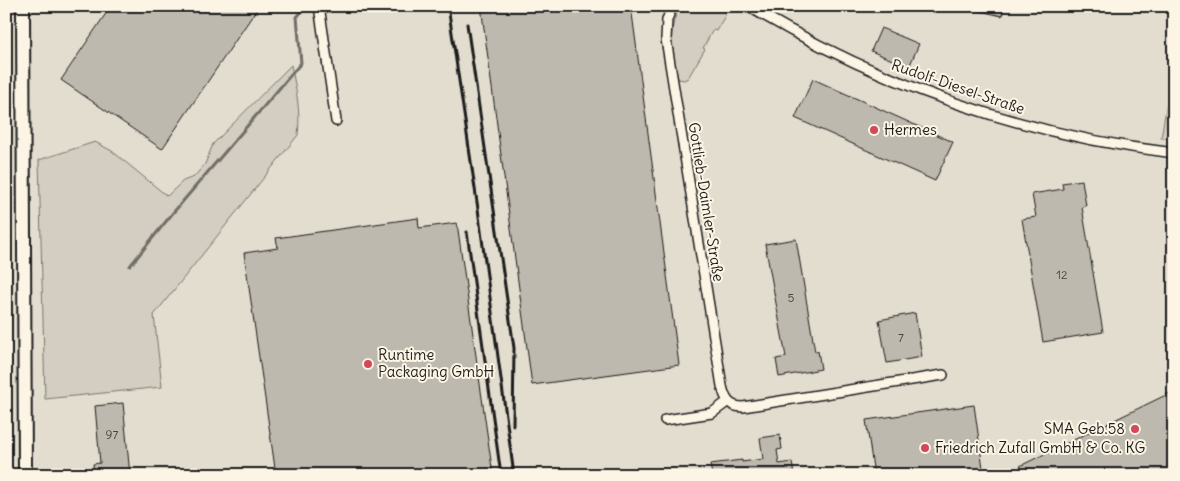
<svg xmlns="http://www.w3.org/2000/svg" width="1180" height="481" font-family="Delius,sans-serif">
<rect width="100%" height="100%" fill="#f3ecdd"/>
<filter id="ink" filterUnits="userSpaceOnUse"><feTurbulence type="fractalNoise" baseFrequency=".02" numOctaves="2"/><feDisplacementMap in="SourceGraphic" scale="10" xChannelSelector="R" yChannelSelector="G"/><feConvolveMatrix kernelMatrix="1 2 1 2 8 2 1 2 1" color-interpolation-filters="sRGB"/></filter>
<g filter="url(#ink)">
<rect fill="#e3ddcf" x="6" y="6" width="1168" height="469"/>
<g fill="#d3cec1" stroke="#78756e">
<path d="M680 6H719L725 10V16L716 31 713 30 703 48 705 49 688 78 684 80 679 79 676 75C672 49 667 31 680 6Z"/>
<polygon points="1174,61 1174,139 1161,138"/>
<path d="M291 65C296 88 301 112 298 135L154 315 162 387 45 399 39 160 95 142 112 151 167 196 183 181 194 177 205 164 213 144Z"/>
</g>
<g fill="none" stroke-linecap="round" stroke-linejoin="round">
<polyline stroke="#716e68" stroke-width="3" points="130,266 172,214 301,63 297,17 304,9"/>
</g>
<g fill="#beb9ae" stroke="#1c1c1c">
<polygon points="111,6 259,6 162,149 61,80"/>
<polygon points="481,6 631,6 679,365 532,385"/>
<polygon points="971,6 1004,6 1002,16 971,9"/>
<polygon points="881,28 919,44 909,67 871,51"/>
<polygon points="813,79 953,142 935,181 795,118"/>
<polygon points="1082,180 1086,206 1082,207 1103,332 1043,342 1022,219 1036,217 1032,194 1063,189 1062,183"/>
<polygon points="418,218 419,228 457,223 493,475 276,475 244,253 278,248 276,238"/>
<polygon points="796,239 815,352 818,351 821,369 779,377 776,359 786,357 765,244"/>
<polygon points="915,313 922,357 887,363 879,320"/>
<polygon points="1174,391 1174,475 1024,475 1020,466"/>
<polygon points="123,403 130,475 94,475 93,464 100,463 95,406"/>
<polygon points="974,405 984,475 874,475 866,420"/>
<polygon points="780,435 782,449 777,450 779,464 792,462 794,475 712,475 710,464 742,460 742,462 763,459 760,438"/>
</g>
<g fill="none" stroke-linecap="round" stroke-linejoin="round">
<g stroke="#1c1c1c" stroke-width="12">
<g id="street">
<polyline points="319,6 336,121"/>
<path d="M672 6 667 20 666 39 722 386C725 399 729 407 743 407L943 375"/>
<path d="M748 6C879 84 1022 135 1174 153"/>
<polyline points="665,420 712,413 727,402"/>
</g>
</g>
<g stroke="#1c1c1c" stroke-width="16">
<polyline id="secondary" points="23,6 25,475"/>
</g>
<use href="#street" stroke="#fcf5e5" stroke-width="9"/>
<use href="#secondary" stroke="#fcf5e5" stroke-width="12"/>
<g stroke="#1c1c1c" stroke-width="3">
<polyline points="448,6 478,209 514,475"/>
<polyline points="467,24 514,348 513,425"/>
<polyline points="467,232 501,475"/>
</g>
</g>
</g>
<g fill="#d1495b" stroke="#fcf5e5" stroke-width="2">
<circle cx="874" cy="130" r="5"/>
<circle cx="368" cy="364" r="5"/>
<circle cx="1135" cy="429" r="5"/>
<circle cx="925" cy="448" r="5"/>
</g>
<g text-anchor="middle" stroke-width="4" stroke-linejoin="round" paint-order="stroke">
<g font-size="12" fill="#444340">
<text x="1062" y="279">12</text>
<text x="791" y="302">5</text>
<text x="901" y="342">7</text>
<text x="112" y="439">97</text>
</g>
<g font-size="15" fill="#1c1c1c" stroke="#fcf5e5">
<text transform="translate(958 87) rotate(19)" y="5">Rudolf-Diesel-Straße</text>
<text transform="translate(706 202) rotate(81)" y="5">Gottlieb-Daimler-Straße</text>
</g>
<g font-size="15" fill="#1c1c1c" stroke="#fcf5e5" text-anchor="start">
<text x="884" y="135">Hermes</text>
<text x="378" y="360">Runtime<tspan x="378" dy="17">Packaging GmbH</tspan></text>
<text x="1125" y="434" text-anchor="end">SMA Geb.58</text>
<text x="935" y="453">Friedrich Zufall GmbH &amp; Co. KG</text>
</g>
</g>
<rect width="1180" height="481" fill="none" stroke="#fcf5e5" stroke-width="25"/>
<rect x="12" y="12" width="1155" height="456" fill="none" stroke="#1c1c1c" stroke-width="2" filter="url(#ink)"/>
</svg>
